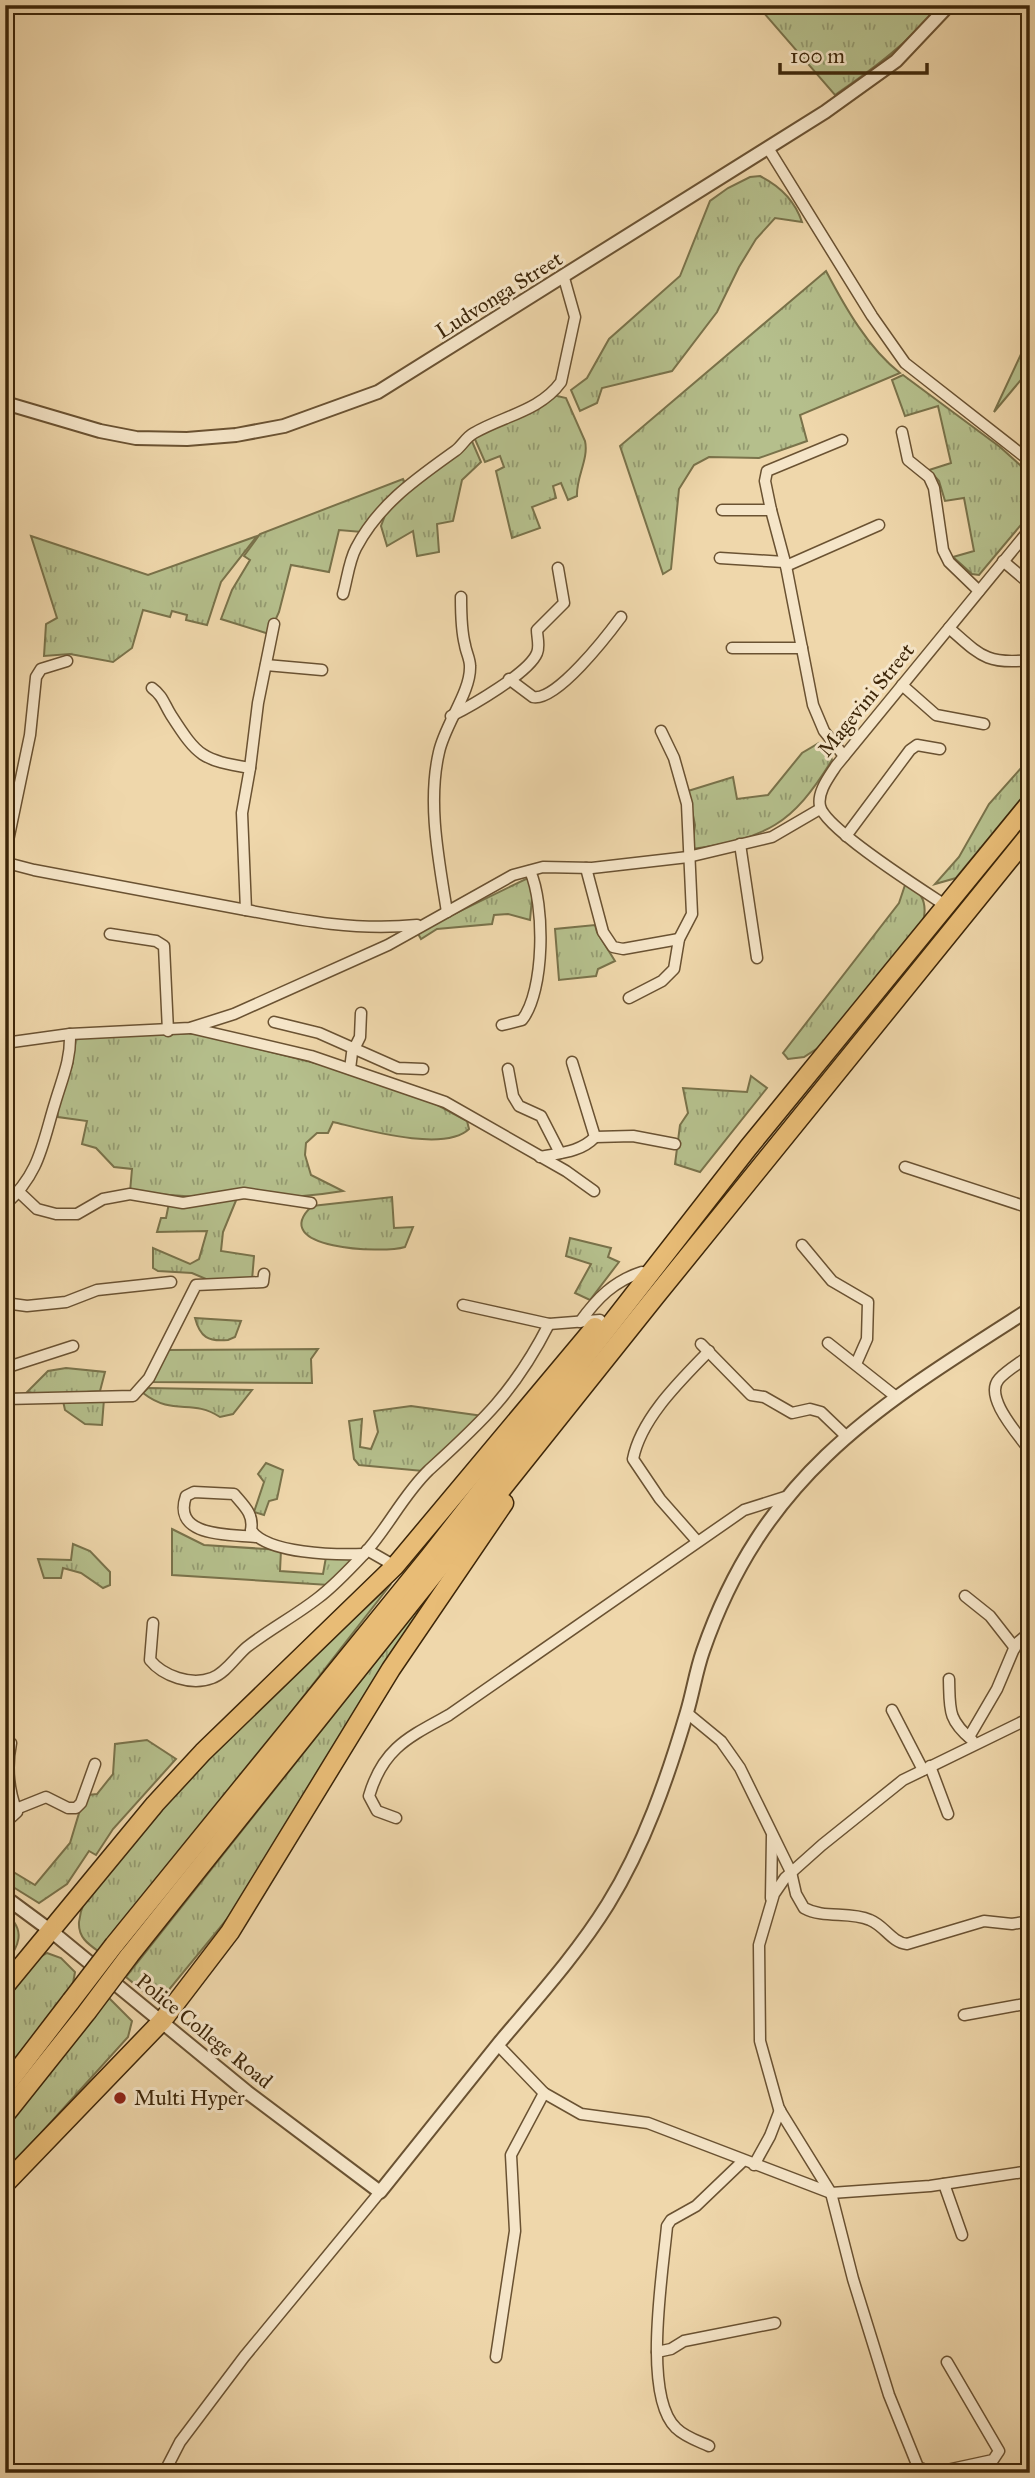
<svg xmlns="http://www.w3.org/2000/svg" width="1035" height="2478" font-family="'IM FELL Great Primer',serif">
<defs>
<pattern id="grass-tufts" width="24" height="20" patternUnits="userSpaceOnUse" patternTransform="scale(1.75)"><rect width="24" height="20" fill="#b5bf8c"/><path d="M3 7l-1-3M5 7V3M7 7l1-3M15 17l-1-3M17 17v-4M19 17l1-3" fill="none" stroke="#949b71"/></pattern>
</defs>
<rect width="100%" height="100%" fill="#efd7ab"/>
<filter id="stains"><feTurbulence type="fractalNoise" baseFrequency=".00286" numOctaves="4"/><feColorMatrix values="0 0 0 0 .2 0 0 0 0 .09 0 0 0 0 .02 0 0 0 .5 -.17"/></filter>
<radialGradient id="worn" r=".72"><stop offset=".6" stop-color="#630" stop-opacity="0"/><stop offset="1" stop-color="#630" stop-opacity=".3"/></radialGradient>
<g fill="url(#grass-tufts)" stroke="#79724a" stroke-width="2">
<path d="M757 5H939C910 42 873 69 835 95Z"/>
<path d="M760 176C780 186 795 201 802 222L775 218 756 239 739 267 717 312 672 371 602 388 597 403 580 411 571 390 587 378 609 339 680 276 710 201 728 188 750 177Z"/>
<path d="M826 271C845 307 868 348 900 373L800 415 807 441 759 458 709 457 694 465 679 489 671 569 663 574 620 446Z"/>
<polygon points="1030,335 1030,369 994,412"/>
<polygon points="903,375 1000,447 1030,474 1030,514 979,575 972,574 953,557 974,551 964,498 945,501 939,481 929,470 951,463 938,406 905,416 892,380"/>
<path d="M553 395 566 398 585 441C589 459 576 477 577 496L568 500 561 483 553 486 556 498 532 507 540 528 512 538 496 471 504 467 500 456 485 462 474 437 534 410Z"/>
<polygon points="471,439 481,462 462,480 453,521 437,524 439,552 417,556 413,531 387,546 381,526 389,505"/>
<polygon points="403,479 405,483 384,501 362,532 339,530 329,572 291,565 279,612 269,634 221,619 232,590 250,560 244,556 260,534"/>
<polygon points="31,536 148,575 257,536 221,582 207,625 186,620 187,615 172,611 170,617 143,610 132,648 113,662 70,654 44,656 46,624 57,618"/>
<path d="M819 743 829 749 832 760C792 825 767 838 692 849L695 825 688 791 733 777 737 799 768 795 802 753Z"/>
<polygon points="1030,758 1030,788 956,878 935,884 959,857 989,804"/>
<polygon points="528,878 533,888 530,920 508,914 494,915 492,924 437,929 421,939 417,932"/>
<path d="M906 882C919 891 927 899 924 917 919 938 842 1022 824 1044L804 1057 788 1059 783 1053 899 903Z"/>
<polygon points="595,925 597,932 615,961 598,969 596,976 559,980 555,929"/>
<path d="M195 1033 339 1069 432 1102 467 1121 469 1129C444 1153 363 1129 333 1122L328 1133H317L306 1143 305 1155 311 1175 343 1191C272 1203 201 1198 130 1192L132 1169 114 1167 96 1148 82 1144 87 1121 58 1117 57 1111 73 1062V1038Z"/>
<polygon points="751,1076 767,1088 700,1172 675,1164 680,1125 688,1113 683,1088 747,1092"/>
<path d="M392 1197 394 1228 413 1227 405 1247C383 1254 266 1249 312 1206Z"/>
<polygon points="237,1198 223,1232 221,1251 254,1256 252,1280 213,1282 192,1273 158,1271 153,1268 153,1248 190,1264 199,1259 207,1231 157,1232 161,1218 166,1218 169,1203"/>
<polygon points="570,1238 611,1248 608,1257 619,1262 590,1300 575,1293 591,1264 566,1256"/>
<path d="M195 1318 241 1321 235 1337 228 1340C208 1342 200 1337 195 1318Z"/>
<polygon points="318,1349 311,1359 312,1383 150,1382 166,1350"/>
<polygon points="66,1368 105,1372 100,1391 45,1395 27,1392 48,1371"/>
<path d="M148 1388 252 1390 233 1414 220 1417C191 1398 174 1417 143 1393Z"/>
<polygon points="104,1399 102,1425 85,1424 65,1410 63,1401"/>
<polygon points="411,1406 483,1416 423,1471 359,1465 354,1459 349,1421 362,1419 360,1447 371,1449 378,1432 374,1411"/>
<polygon points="266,1463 283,1470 277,1499 269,1501 264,1515 254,1512 264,1482 258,1474"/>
<polygon points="172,1529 204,1545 281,1550 280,1571 323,1574 326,1557 358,1557 329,1585 172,1575"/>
<polygon points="73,1544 90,1551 110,1572 110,1585 103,1588 81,1573 63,1568 61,1578 44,1578 38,1559 71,1560"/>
<path d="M391 1584 173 1864 98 1951C88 1944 78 1937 79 1922 83 1883 123 1851 148 1823 224 1738 308 1662 391 1584Z"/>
<polygon points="416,1611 419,1612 232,1913 163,1997 150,1997 126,1977"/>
<polygon points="147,1740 176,1759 113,1829 96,1855 89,1851 67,1884 39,1903 5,1882 5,1867 35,1885 70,1843 80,1810 88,1795 97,1794 113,1774 115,1744"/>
<path d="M5 1913C27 1930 19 1946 5 1965Z"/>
<polygon points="47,1953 61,1958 75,1972 72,1989 5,2071 5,2002 37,1959"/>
<polygon points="109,1998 132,2021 128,2037 5,2173 5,2125"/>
</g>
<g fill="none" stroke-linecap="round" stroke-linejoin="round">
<g stroke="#6a5232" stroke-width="13">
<g id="minor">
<polyline points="768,148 872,316 905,363 1030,461"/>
<polyline points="902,432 908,460 929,477 934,488 943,550 949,562 979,591"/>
<polyline points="722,510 771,510 786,566 813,705 824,731 844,756"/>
<polyline points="771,510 765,481 767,471 842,440"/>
<polyline points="720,558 784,562"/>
<polyline points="1003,561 1030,584"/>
<polyline points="786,566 879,525"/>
<path d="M343 594C347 580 349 561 356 548 379 504 416 479 455 451 462 446 466 437 474 433 503 416 540 411 561 382L575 317 564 278"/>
<path d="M949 628C980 655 986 665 1030 660"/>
<polyline points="732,648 802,648"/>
<polyline points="266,665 322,670"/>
<path d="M509 679 533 697C556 702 607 636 621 617"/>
<polyline points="902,685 936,715 984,724"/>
<path d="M152 688C163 696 164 704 171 715 198 757 202 760 250 768L242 813 246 910C304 921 358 931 417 925"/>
<path d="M451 716C471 706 529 673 537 653 540 646 537 637 537 630L564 603 558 568"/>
<polyline points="250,768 258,703 274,624"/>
<polyline points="846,836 910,750 917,745 940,749"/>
<polyline points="740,844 757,958"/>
<polyline points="5,855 30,735 36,677 41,669 67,661"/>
<polyline points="5,857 11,864 34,870 246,910"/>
<polyline points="586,868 603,932 613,947 623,949 679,939"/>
<path d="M948 907C924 891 825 829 820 806 817 792 829 777 836 766L1030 529"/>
<path d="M447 912C439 861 427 803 439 752 445 724 471 692 470 666 470 659 466 652 465 645 461 630 461 613 461 597"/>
<polyline points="110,934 156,941 164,946 168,1031"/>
<polyline points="629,998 662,981 674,969 679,939 692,914 687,804 674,758 661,731"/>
<polyline points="274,1022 319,1033 398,1068 423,1069"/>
<path d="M502 1025 522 1020C545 991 545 904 530 871"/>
<polyline points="191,1028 311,1056 445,1102 566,1171 594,1191"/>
<polyline points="5,1043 70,1034 190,1028 234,1014 388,945 513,875 543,867 592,868 688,857 772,837 820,809"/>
<polyline points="350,1069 352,1053 360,1037 361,1013"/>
<polyline points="508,1069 513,1096 519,1106 541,1116 560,1153"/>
<polyline points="595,1137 633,1136 675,1144"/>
<path d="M540 1157C560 1153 581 1152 595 1137L572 1062"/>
<polyline points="905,1167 1030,1208"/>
<polyline points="19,1192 37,1209 56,1214 77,1214 103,1199 130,1194 183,1203 244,1193 311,1203"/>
<path d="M5 1205C40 1173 42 1145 55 1103 62 1079 71 1060 70 1034"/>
<polyline points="802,1245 832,1281 868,1302 867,1339 856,1364"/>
<polyline points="5,1303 27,1306 66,1302 97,1290 171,1282"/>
<polyline points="463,1305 549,1324 600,1320"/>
<path d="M580 1322C597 1298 614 1281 642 1272"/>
<polyline points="828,1343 895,1396"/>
<polyline points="701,1344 751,1395 764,1397 792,1413 810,1409 821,1412 846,1436"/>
<path d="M1030 1355C1020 1363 1007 1370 999 1379 983 1397 1019 1435 1030 1451"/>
<polyline points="5,1368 73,1346"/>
<polyline points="5,1399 133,1396 149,1378 196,1285 263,1282 264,1274"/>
<path d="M256 1537C235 1534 171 1539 186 1496L194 1492 234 1494C244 1506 254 1514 251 1530 267 1554 336 1555 364 1554"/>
<path d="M697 1541 660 1499 633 1459C641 1418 681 1380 709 1351"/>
<polyline points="367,1550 395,1566"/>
<polyline points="965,1596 990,1616 1015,1648"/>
<path d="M153 1623 150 1660C163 1676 191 1686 212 1678 226 1673 236 1656 247 1647 270 1629 295 1616 318 1598 334 1586 349 1570 364 1554 388 1528 403 1495 429 1470 483 1421 515 1391 549 1324"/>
<path d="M949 1679C950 1709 947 1719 972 1740"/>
<polyline points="892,1710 923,1770"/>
<path d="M687 1713 721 1741 740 1768 791 1872 796 1894 804 1908C824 1919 849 1911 870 1920 885 1926 891 1942 907 1944L984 1921 1012 1924 1030 1921"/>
<polyline points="969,1737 997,1689 1016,1644 1030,1632"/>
<polyline points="930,1766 948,1814"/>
<polyline points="16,1809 46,1797 68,1808 76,1808 81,1803 95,1764"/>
<path d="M396 1818 377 1811 369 1796C383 1748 409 1737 449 1715L744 1510 785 1497"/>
<path d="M5 1823 17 1812C8 1789 6 1768 11 1743"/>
<polyline points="771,1898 772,1836"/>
<polyline points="964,2015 1030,2003"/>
<polyline points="498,2045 544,2093 581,2114 648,2123 831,2193 930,2186 1030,2171"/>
<polyline points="754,2165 770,2136 780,2110"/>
<polyline points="944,2184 962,2235"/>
<polyline points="657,2352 671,2349 684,2341 775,2323"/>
<polyline points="496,2357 515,2231 511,2155 544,2093"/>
<path d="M709 2446C698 2441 685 2437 676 2428 642 2396 663 2271 667 2226L671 2220 696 2206 743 2161"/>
<polyline points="164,2473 180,2442 244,2357 380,2192"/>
<polyline points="933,2473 918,2467 889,2395 853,2279 831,2193 779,2109 760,2041 759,1945 774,1894 785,1878 822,1845 903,1780 1030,1718"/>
<polyline points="933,2473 993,2460 999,2451 947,2362"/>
</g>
</g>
<g stroke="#6a5232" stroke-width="16">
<g id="tertiary">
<polyline points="5,403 100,431 136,438 187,439 236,435 284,426 378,392 825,112 896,61 949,5"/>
<path d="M5 1897 51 1931 247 2092 380 2192C420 2142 460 2092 500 2042 537 1998 577 1954 608 1904 644 1846 668 1777 687 1712 693 1692 696 1671 703 1651 765 1472 880 1405 1030 1309"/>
</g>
</g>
<g stroke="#3d2609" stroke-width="21">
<g id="motorway">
<polyline points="114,1945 430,1556 748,1148 1030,803"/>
<polyline points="129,1956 655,1297 1030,834"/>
<polyline points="5,1986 155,1804 203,1752 395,1566 595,1327"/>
<polyline points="5,2087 71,2001"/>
<polyline points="5,2115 87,2012"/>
<polyline points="5,2184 162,2021 230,1932 391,1669 504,1503"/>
</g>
</g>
<use href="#minor" stroke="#f5e5c8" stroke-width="10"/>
<use href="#tertiary" stroke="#f5e5c8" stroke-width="12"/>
<use href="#motorway" stroke="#e8bc76" stroke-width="18"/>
<g stroke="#3d2609" stroke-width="21" stroke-linecap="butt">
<g id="motorway-bridge">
<polyline points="71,2001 114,1945"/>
<polyline points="87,2012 129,1956"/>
</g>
</g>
<use href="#motorway-bridge" stroke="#e8bc76" stroke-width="18"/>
</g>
<circle fill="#8f2418" stroke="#f5e5c8" stroke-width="2.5" cx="120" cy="2098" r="7"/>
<g text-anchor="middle" stroke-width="6" stroke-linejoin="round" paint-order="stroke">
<g font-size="21" fill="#3d2609" stroke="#f5e5c8">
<text transform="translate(499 295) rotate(-32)" y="7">Ludvonga Street</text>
<text transform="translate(866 700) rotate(-51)" y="7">Magevini Street</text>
<text transform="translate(204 2031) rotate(39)" y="7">Police College Road</text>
</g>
<g font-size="21" fill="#3d2609" stroke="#f5e5c8" text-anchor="start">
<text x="134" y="2105">Multi Hyper</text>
</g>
</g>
<rect width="1035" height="2478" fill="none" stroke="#efd7ab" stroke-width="28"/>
<rect x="7" y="7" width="1021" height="2464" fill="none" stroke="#3d2609" stroke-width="3.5"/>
<rect x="14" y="14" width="1007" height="2450" fill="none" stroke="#3d2609" stroke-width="2"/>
<path d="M780 63v10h147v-10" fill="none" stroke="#3d2609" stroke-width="3.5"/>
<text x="790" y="63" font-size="21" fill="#3d2609" stroke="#f5e5c8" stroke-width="5" paint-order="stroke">100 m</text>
<rect width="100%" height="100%" filter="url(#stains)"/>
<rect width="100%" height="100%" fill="url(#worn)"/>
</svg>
